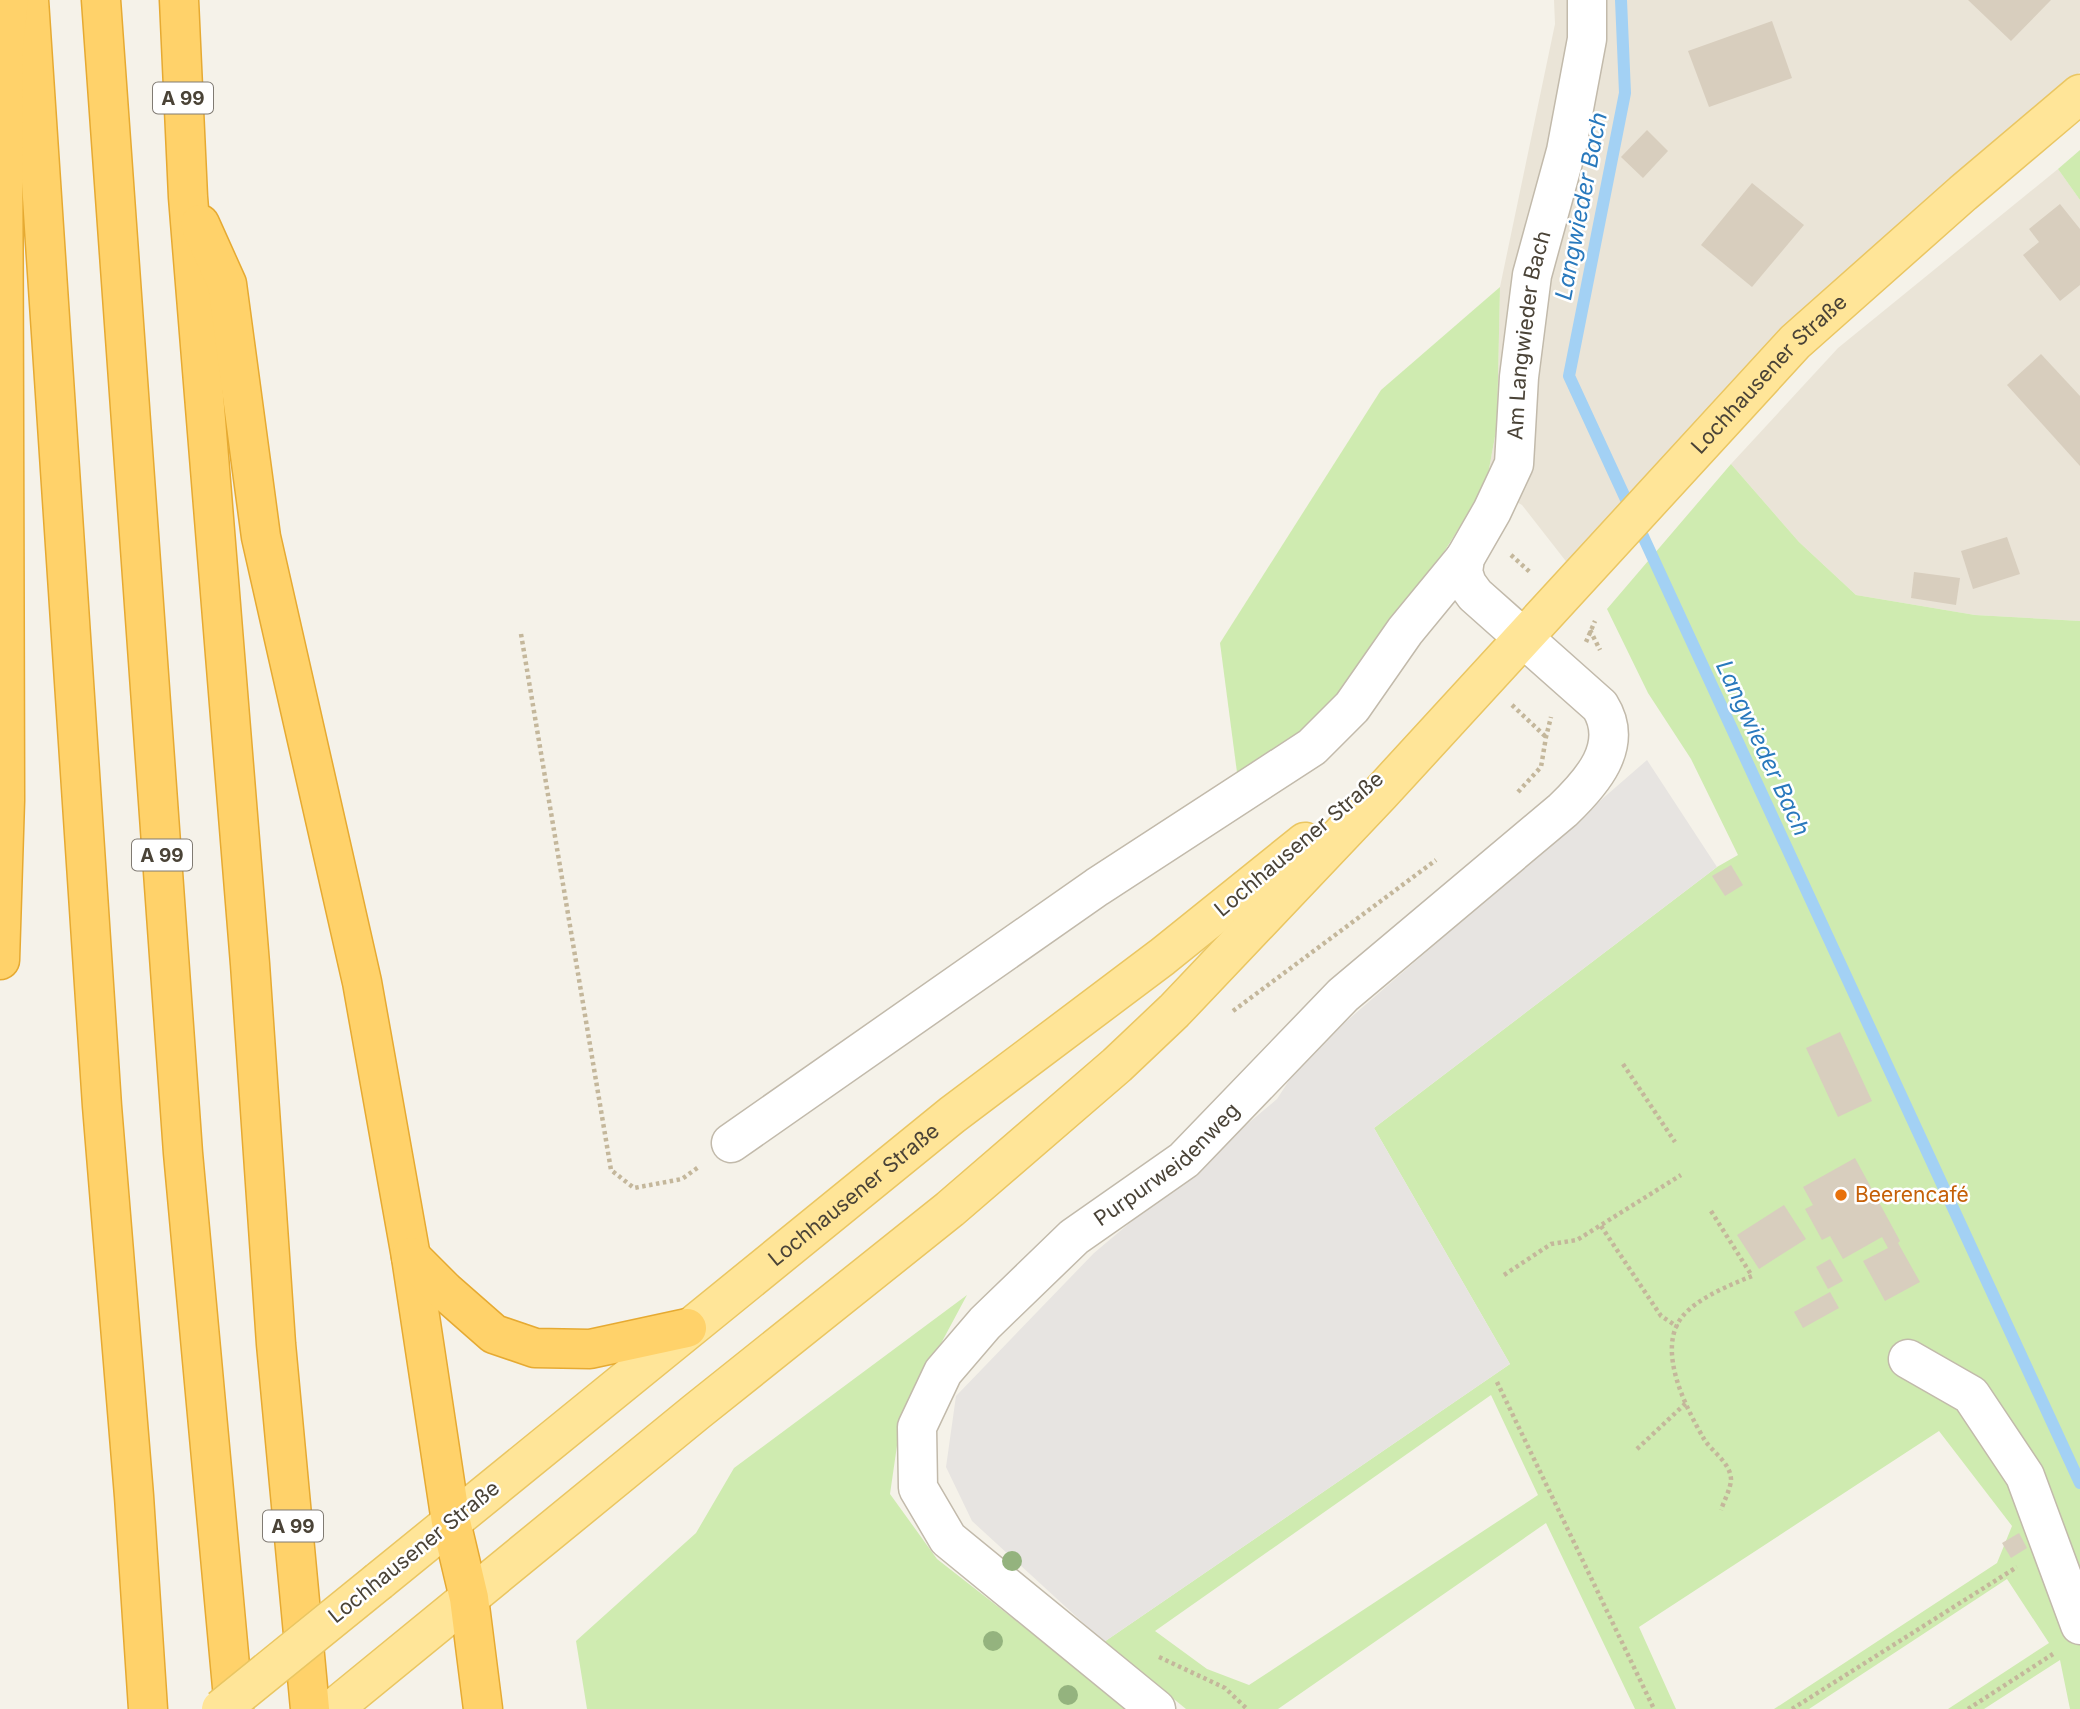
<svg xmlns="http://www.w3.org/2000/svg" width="2080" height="1709" font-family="Inter,sans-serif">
<rect width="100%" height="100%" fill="#f5f2e9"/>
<g fill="#eae4d7">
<polygon points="1554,0 2080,0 2080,72 1829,293 1572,569 1522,505 1486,485 1497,426 1500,287 1555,24"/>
<polygon points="2058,169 2080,200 2080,621 1975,615 1856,595 1799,542 1731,464 1838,348"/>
</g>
<g fill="#cfebb0" fill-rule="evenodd">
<polygon points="2080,150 2080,200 2058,169"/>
<polygon points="1500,287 1497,426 1486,485 1427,579 1330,716 1238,780 1220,643 1381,390"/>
<path d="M1731 464 1799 542 1856 595 1975 615 2080 621V1709H2070L2060 1660 1984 1709H1948L2049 1643 2007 1579 1809 1709H1774L1997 1563 2012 1526 1939 1431 1639 1627 1676 1709H1635L1546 1523 1278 1709H1186L1104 1642 1510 1364 1374 1128 1717 867 1738 855 1691 759 1648 693 1607 609ZM1491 1395 1538 1495 1249 1685 1207 1669 1155 1631Z"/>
<polygon points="967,1295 901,1418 890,1494 937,1559 1129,1709 587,1709 576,1641 696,1533 734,1468"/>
</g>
<polygon fill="#e7e4e1" points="1647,760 1717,867 1374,1128 1510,1364 1104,1642 972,1521 946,1467 956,1396 1094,1253 1277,1099 1303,1059"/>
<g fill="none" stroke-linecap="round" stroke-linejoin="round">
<polyline stroke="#a3d1f4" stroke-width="12" points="1621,0 1625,93 1569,376 2080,1483"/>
</g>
<g fill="#d8cebe">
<polygon points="1968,0 2051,0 2011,41"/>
<polygon points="1772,21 1792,78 1709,107 1688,51"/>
<polygon points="1647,130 1668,151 1643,178 1621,157"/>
<polygon points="1752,183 1804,225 1752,287 1701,245"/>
<polygon points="2060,204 2080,229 2080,285 2060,301 2023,255 2039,242 2029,229"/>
<polygon points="2041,354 2080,396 2080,466 2007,385"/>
<polygon points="2007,537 2020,574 1973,589 1961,551"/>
<polygon points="1914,572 1960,578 1956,605 1911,598"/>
<polygon points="1731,865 1743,885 1725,896 1712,876"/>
<polygon points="1840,1032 1872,1101 1838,1117 1806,1048"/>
<polygon points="1855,1158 1900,1241 1898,1243 1920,1282 1885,1301 1863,1261 1888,1248 1882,1237 1843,1259 1830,1236 1822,1240 1805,1209 1813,1205 1803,1187"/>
<polygon points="1784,1205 1806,1239 1759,1269 1737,1235"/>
<polygon points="1830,1259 1843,1281 1828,1289 1816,1267"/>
<polygon points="1830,1292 1839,1308 1803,1328 1794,1312"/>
<polygon points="2019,1533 2027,1548 2011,1558 2002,1543"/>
</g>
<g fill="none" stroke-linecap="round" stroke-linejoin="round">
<g stroke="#c2baab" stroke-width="41">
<g id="minor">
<polyline points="731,1143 1097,887 1312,747 1352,707 1405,631 1465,558"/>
<polyline points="1908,1359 1971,1395 2025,1476 2080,1625"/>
<path id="s1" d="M1156 1709 948 1539 918 1488 917 1427 943 1372 985 1323 1074 1237 1184 1160 1343 995 1563 810C1591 783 1625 746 1600 706L1475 595 1467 584 1463 572 1465 558 1492 511 1514 464 1519 377 1532 275 1566 151 1587 39V0"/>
</g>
</g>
<g stroke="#eac662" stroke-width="41">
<g id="major">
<path id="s2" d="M379 1581 952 1115 1162 957 1305 842"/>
<path id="s3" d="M333 1709 696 1412 950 1209 1117 1065 1174 1011 1380 794 1795 342 1963 193 2080 94"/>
</g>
</g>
<g stroke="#e6aa32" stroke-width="41">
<g id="highway">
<polyline points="29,0 102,1106 134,1496 148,1709"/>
<polyline points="101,0 183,1153 234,1709"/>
<polyline points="179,0 188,197 250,964 276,1344 310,1709"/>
<polyline points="200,224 227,284 261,537 362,982 411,1257 451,1522 469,1598 483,1709"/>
<polyline points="0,960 5,800 3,55 9,0"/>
<polyline points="411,1257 445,1291 494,1334 535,1348 590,1349 687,1328"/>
</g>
</g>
<g stroke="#c4b79b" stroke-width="4.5" stroke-dasharray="3.5 3.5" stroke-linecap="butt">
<polyline points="1511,555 1531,573"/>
<polyline points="1590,630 1600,650"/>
<polyline points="521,634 611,1170 634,1188 682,1179 700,1166"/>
<polyline points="1586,642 1595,621"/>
<polyline points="1512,705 1546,737"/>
<polyline points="1518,792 1541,767 1546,737 1551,717"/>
<polyline points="1233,1011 1436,860"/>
<polyline points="1623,1064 1675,1142"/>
<path d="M1711 1211 1752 1276C1730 1285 1697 1298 1682 1317 1656 1350 1686 1408 1704 1439 1712 1452 1730 1462 1731 1479 1731 1488 1724 1501 1721 1510"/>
<polyline points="1601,1226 1661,1316 1678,1327"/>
<polyline points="1504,1275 1551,1244 1577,1240 1681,1175"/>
<polyline points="1497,1382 1654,1709"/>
<polyline points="1637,1449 1686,1403"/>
<polyline points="1159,1657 1225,1688 1247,1709"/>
<polyline points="1792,1709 2017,1567"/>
<polyline points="1968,1709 2053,1654"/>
</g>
<use href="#minor" stroke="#fff" stroke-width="38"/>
<use href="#major" stroke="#ffe598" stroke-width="38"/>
<use href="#highway" stroke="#ffd26a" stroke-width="38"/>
<g stroke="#eac662" stroke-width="41" stroke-linecap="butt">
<polyline id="major-bridge" points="221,1709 379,1581"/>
</g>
<use href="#major-bridge" stroke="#ffe598" stroke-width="38"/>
</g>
<g fill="#94b37e">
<circle cx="1012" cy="1561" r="10"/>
<circle cx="993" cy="1641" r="10"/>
<circle cx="1068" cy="1695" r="10"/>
</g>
<circle fill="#e8710a" stroke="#fff" stroke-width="2.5" cx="1841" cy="1195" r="7"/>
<g text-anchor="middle" stroke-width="5" stroke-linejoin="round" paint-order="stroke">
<g fill="#fff" stroke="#807b73" stroke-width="2">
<rect x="153" y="82.5" width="60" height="31" rx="5"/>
<rect x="132" y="839.5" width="60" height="31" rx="5"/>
<rect x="263" y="1510.5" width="60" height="31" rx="5"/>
</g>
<g font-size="19" font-weight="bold" fill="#4a4337">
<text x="183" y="105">A 99</text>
<text x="162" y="862">A 99</text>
<text x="293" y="1533">A 99</text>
</g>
<g font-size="21" fill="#4a4337" stroke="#fff">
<text dy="7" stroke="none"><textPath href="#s1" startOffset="1853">Am Langwieder Bach</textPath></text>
<text dy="7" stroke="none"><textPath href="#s3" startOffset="1965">Lochhausener Straße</textPath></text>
<text transform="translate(1299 844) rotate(-40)" y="7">Lochhausener Straße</text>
<text dy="7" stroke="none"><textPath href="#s1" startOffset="756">Purpurweidenweg</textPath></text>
<text dy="7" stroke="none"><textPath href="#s2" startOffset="612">Lochhausener Straße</textPath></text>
<text transform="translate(414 1552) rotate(-39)" y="7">Lochhausener Straße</text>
</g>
<g font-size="21" fill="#c56008" stroke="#fff" text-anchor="start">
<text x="1855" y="1202">Beerencafé</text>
</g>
<g font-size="23" font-style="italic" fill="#2979bd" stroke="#fff">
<text transform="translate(1581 206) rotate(-79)" y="8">Langwieder Bach</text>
<text transform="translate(1763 748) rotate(65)" y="8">Langwieder Bach</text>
</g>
</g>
</svg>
